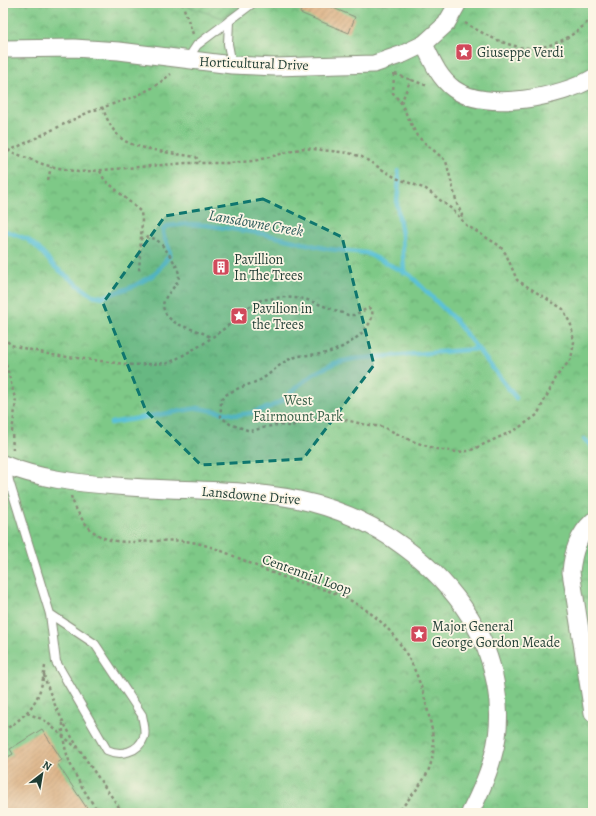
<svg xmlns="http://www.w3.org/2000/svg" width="596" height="816" font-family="Alegreya,serif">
<defs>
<pattern id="park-crowns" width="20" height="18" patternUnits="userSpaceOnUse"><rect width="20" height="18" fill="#7ec987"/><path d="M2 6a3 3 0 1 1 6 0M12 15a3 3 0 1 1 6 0" fill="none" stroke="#67a46f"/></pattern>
<pattern id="garden-furrows" width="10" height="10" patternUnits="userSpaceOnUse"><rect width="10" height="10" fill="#7ec987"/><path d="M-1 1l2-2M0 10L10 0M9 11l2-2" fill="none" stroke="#67a46f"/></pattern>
<pattern id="building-hatch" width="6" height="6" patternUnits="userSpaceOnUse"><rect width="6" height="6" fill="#daaf81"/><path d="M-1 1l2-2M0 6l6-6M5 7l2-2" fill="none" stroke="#b0906a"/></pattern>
</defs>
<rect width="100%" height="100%" fill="#fcf5e5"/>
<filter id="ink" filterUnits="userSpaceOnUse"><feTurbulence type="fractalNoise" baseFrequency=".025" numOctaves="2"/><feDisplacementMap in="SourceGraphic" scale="8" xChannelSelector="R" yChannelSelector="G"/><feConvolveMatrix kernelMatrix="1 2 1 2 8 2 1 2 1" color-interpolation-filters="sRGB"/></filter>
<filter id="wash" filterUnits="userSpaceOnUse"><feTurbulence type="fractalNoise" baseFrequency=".012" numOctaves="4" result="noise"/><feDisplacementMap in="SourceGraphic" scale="16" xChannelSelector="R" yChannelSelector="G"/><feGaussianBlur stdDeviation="0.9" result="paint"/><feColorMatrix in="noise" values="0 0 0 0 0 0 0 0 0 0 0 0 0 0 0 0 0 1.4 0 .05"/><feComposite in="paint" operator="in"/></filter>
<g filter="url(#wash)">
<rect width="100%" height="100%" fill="#f2e0c1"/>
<rect fill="url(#park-crowns)" stroke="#4e835e" x="3" y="3" width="590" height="810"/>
<polygon fill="url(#garden-furrows)" stroke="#4e835e" points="187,3 243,3 223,18 189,7"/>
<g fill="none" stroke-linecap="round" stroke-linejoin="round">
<g stroke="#5ac1d7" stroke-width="4.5">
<polyline points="398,171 399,179 397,204 402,235 404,273"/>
<path d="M3 230 27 239 38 248 54 266 78 285 92 295 103 297 134 286 155 274 170 255C170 244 162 239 163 230L167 226 189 224 206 225 264 234 328 249 366 253 410 275 455 320 516 398"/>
<polyline points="111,423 198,408 237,415 251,413 270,407 283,400 299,385 315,373 335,363 353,359 478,349"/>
<polyline points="584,439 593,447"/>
</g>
</g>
<g id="blocks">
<g fill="url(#building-hatch)">
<polygon points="304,3 321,3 355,17 349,33 300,13"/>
<polygon points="226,261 227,271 216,273 215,262"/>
<polygon points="42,729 62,760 57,763 90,813 3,813 3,760 13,754 10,749"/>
</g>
</g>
</g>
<g filter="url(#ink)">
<use href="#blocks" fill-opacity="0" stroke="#888e7a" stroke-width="1"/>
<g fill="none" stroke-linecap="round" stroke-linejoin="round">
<g stroke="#888e7a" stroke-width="10">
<g id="lane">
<polyline points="229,21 228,44 232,65"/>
<polyline points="187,60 197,45 253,3"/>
<path d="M7 466 9 481 50 614 56 662 107 750C120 756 138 753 144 737 146 730 143 722 142 715L95 644 50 614"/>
</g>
</g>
<g stroke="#888e7a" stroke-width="19">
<g id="street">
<path d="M424 44C432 61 439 78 454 89 486 112 562 97 593 78"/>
<polyline points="3,49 74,48 119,51 232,65 275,67 374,64 403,54 424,44 446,24 458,3"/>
<path d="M3 464C38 479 78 483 116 486 221 495 313 479 404 547 430 566 453 590 470 617 495 657 506 711 493 756 488 776 479 795 470 813"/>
<path d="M593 521C578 535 573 552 571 572L593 713"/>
</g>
</g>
<g stroke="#888e7a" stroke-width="2.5" stroke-dasharray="3 3" stroke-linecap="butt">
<polyline points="182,3 193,34"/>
<polyline points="585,5 586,3"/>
<path d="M465 23C482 33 500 43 519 47 546 52 577 37 593 15"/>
<polyline points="394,74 393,93 401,103 417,136 446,161 457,204 462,215 460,218"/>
<polyline points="395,74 428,86"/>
<polyline points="401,103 411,79"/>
<path d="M102 107C107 118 111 130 121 138 132 149 179 154 196 157L200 162"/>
<polyline points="3,147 9,151 89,112 134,97 154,87 171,74"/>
<path d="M3 156 9 151 45 165 78 172 186 163H227L254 161 304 148 349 153 362 157 396 178 426 189 453 210 466 225 500 246 506 254 517 280 563 309 571 325 574 342 571 359 557 376 537 415 517 429 469 451 457 452 436 449 412 441 383 427 362 424 338 418H318L291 426 275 425 250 431 230 424 221 417C221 411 220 404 222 399 226 391 252 384 260 380 271 374 279 364 290 359 303 353 317 356 330 352 345 348 376 328 372 310L369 308 354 315H348L305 299 283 297 261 300 247 308 239 320 233 322 203 344 169 363 133 365 52 355 11 345 3 337"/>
<polyline points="100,171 104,179 141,212 142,221 139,272"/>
<polyline points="48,180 51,167"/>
<path d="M140 238C145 237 151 237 155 239 162 242 179 267 179 275 179 288 159 296 164 310 171 329 198 327 211 338"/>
<polyline points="3,346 5,340"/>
<polyline points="3,353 16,402 12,432 13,451"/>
<path d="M71 496C76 512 87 531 104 538 127 547 165 537 191 542 221 547 250 565 278 575 304 585 332 589 355 603 397 627 418 666 428 712 432 728 436 746 431 763 426 782 409 797 398 813"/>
<path d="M44 675C59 727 93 769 123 813"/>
<polyline points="27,713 44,720 77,748"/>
<path d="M63 723C61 758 81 786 99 813"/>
<path d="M3 731C31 713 41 700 45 666"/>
</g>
<use href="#lane" stroke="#fff" stroke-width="8"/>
<use href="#street" stroke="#fff" stroke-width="17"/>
</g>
</g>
<path fill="#0f766e" fill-opacity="0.2" stroke="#0f766e" stroke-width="3" stroke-dasharray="8 5" stroke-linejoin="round" d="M263 199 342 237 374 365 303 459 201 465 146 411 103 303 165 216Z"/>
<defs>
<g id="sight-square" transform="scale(0.9)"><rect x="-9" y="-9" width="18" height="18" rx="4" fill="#d1495b" stroke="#fcf5e5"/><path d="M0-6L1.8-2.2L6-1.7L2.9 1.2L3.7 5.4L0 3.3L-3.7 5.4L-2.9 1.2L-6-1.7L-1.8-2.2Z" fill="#fff"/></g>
<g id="building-square" transform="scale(0.9)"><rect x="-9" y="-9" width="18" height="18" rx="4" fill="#d1495b" stroke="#fcf5e5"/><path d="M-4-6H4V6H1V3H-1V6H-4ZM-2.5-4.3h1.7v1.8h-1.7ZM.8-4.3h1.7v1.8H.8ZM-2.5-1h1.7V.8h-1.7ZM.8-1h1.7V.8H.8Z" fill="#fff"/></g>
</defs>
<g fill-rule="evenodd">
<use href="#sight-square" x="464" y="52"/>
<use href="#building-square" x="221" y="267"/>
<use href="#sight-square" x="239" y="316"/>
<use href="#sight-square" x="419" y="634"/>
</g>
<g text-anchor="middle" stroke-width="3.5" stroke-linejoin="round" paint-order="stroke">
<g font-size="14" fill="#1f3d34" stroke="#fcf5e5" text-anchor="start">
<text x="477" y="57">Giuseppe Verdi</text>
<text x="234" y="264">Pavillion<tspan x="234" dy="16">In The Trees</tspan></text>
<text x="252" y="313">Pavilion in<tspan x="252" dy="16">the Trees</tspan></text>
<text x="432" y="631">Major General<tspan x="432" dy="16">George Gordon Meade</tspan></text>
</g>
<g font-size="14" fill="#1f3d34" stroke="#fcf5e5">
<text transform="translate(254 63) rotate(2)" y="5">Horticultural Drive</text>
<text transform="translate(251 495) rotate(5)" y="5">Lansdowne Drive</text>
<text transform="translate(307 574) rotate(20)" y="5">Centennial Loop</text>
</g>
<g font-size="14" fill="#376049" stroke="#fcf5e5">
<text x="298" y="405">West<tspan x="298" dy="16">Fairmount Park</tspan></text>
</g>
<g font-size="15" font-style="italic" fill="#2e5e5d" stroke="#fcf5e5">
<text transform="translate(256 223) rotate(10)" y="5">Lansdowne Creek</text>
</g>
</g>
<rect width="596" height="816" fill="none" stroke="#fcf5e5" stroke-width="16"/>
<g transform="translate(42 774) rotate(31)" stroke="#fcf5e5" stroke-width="3" paint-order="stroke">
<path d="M0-3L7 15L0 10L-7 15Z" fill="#1f3d34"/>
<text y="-6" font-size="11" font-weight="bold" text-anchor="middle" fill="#1f3d34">N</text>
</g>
</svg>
